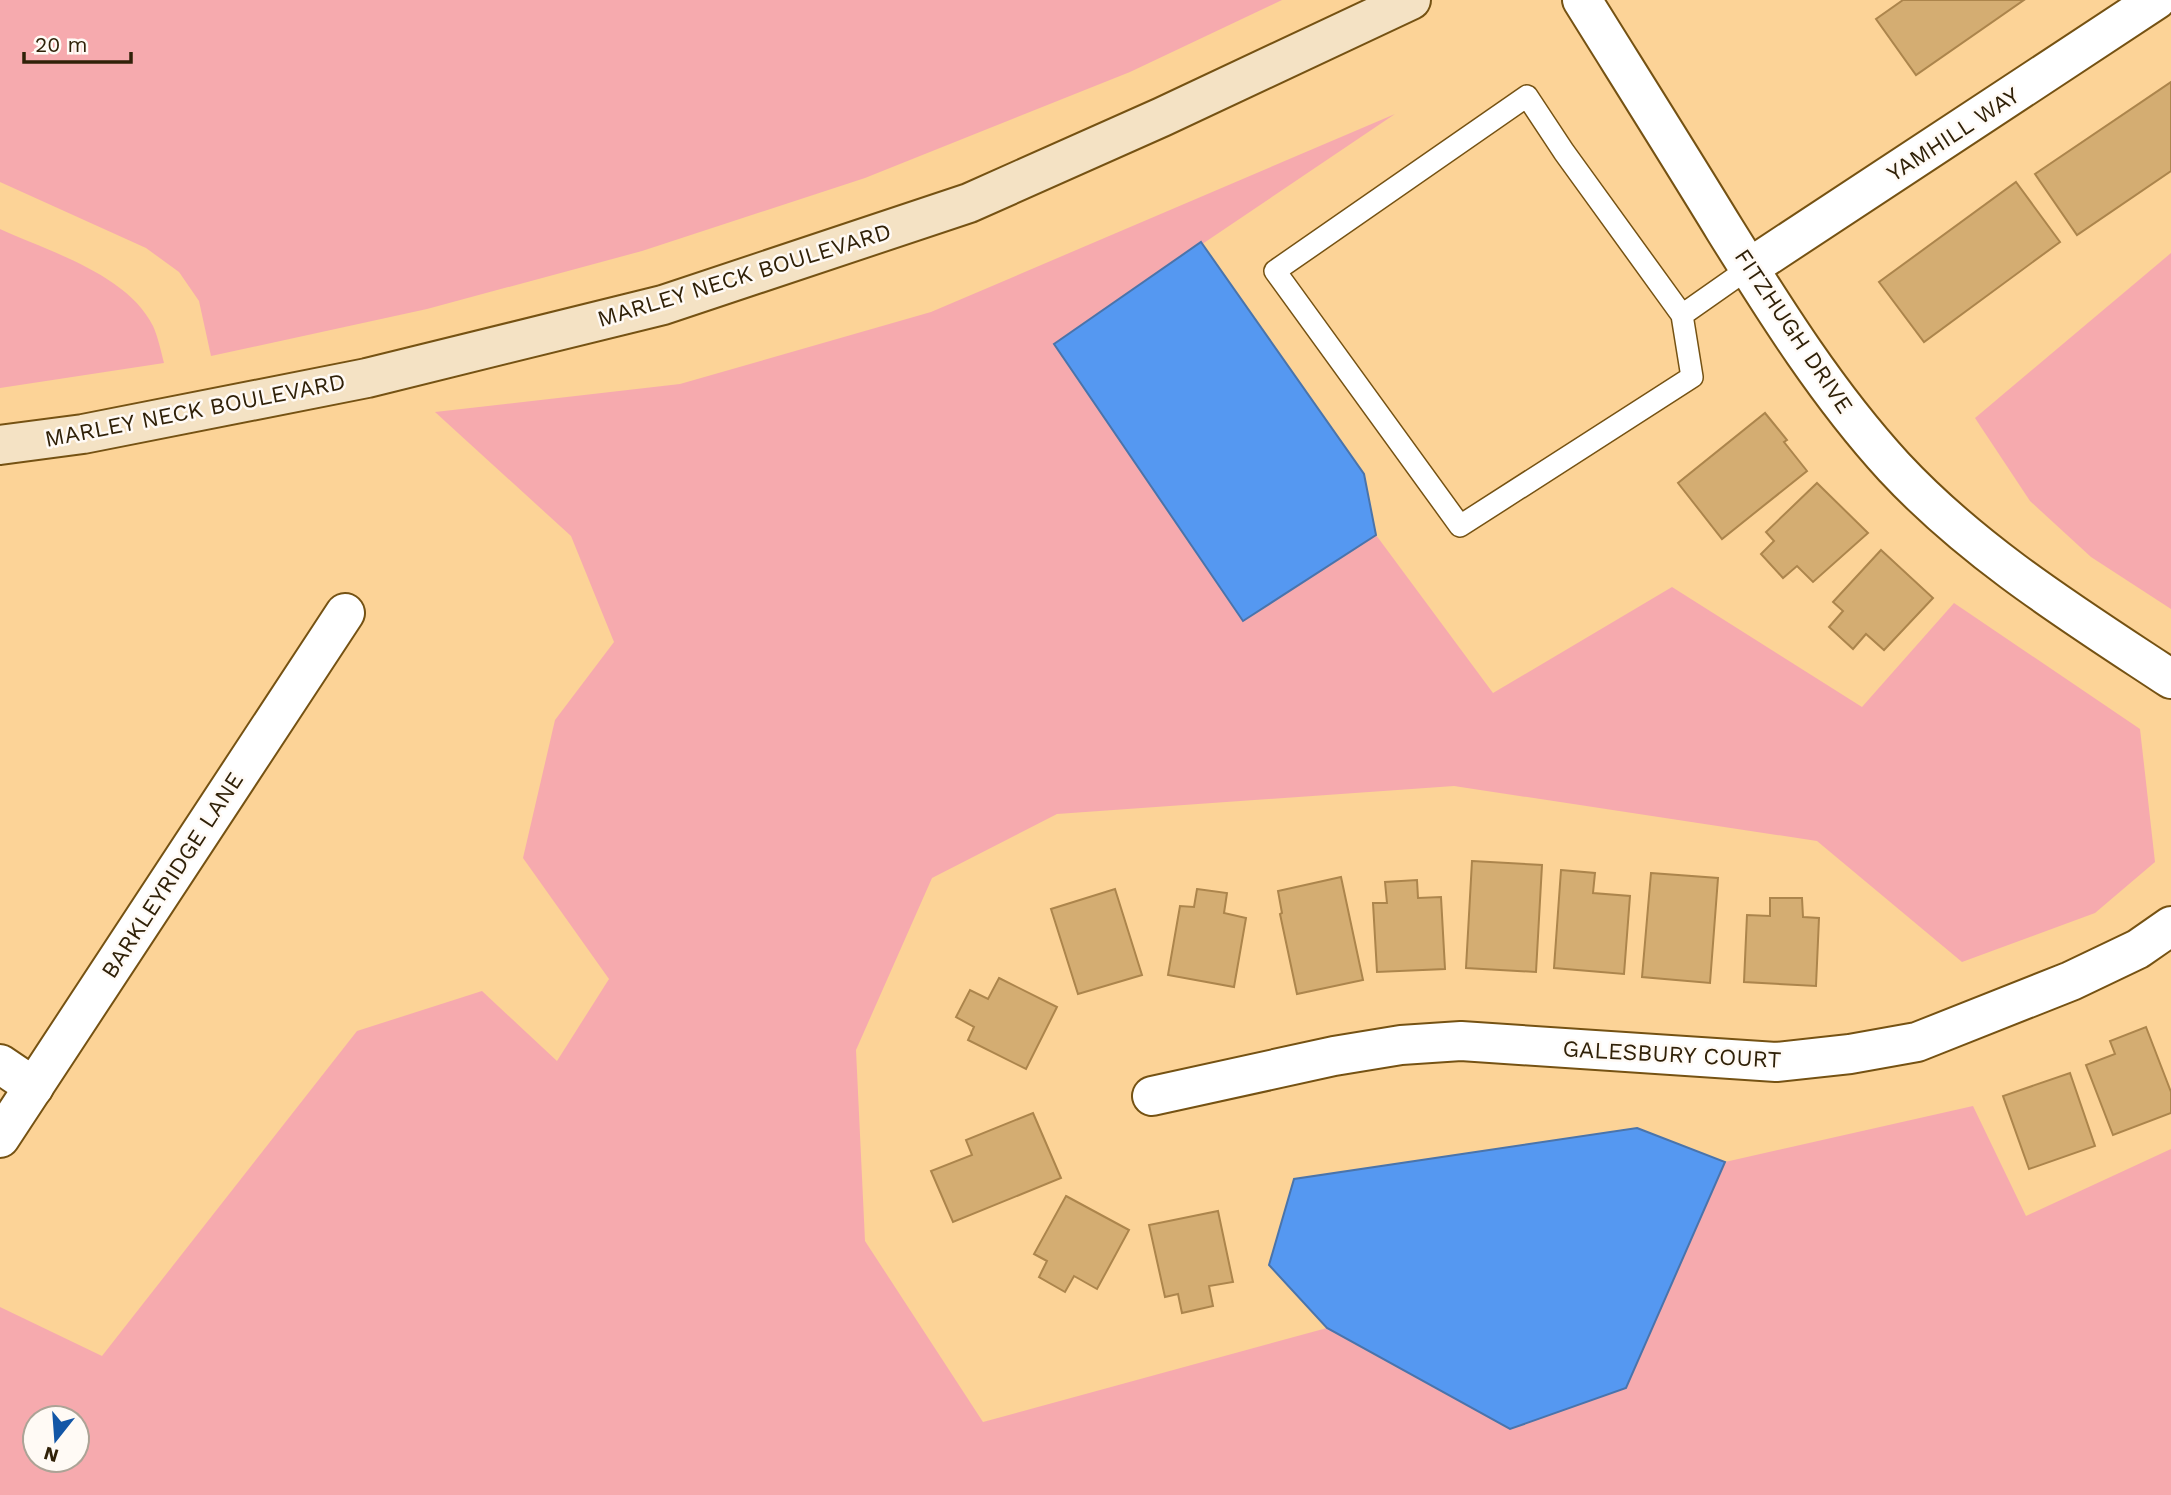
<svg xmlns="http://www.w3.org/2000/svg" width="2171" height="1495" font-family="'Work Sans',sans-serif">
<rect width="100%" height="100%" fill="#fcd397"/>
<g fill="#f6aaae" fill-rule="evenodd">
<polygon points="0,0 1282,0 1130,72 865,178 642,251 427,309 211,356 199,301 179,272 146,248 0,182"/>
<path d="M1395 114 1054 344 1242 620 1376 535 1493 693 1672 587 1862 707 1954 603 2140 729 2155 862 2095 913 1962 962 1817 841 1454 786 1057 814 932 878 856 1050 865 1241 983 1422 1327 1328 1510 1428 1626 1388 1725 1162 1973 1106 2026 1216 2171 1149V1495H0V1307L102 1356 357 1031 482 991 557 1061 609 979 523 858 555 720 614 642 571 536 435 412 680 384 931 312ZM35 1418H77V1460H35Z"/>
<path d="M0 229C50 252 127 274 153 326 158 337 161 351 164 363L0 388Z"/>
<polygon points="2171,253 2171,609 2091,557 2030,501 1975,418"/>
</g>
<g fill="#5598f1" stroke="#4a74ab" stroke-width="2">
<polygon points="1201,242 1364,474 1376,535 1243,621 1054,344"/>
<polygon points="1637,1128 1725,1162 1626,1388 1510,1429 1327,1328 1269,1265 1294,1179"/>
</g>
<g fill="#d4ad72" stroke="#ac854c" stroke-width="2">
<polygon points="1903,0 2024,0 1916,75 1876,19"/>
<polygon points="2171,82 2171,171 2077,235 2035,174"/>
<polygon points="2016,182 2060,242 1924,342 1879,282"/>
<polygon points="1765,413 1787,440 1784,442 1807,471 1722,539 1678,483"/>
<polygon points="1817,483 1868,533 1813,582 1797,566 1783,578 1761,554 1774,541 1766,532"/>
<polygon points="1881,550 1933,598 1884,650 1866,634 1853,649 1829,627 1843,611 1833,602"/>
<polygon points="1472,861 1542,865 1536,972 1466,968"/>
<polygon points="1561,870 1595,873 1593,893 1630,896 1624,974 1554,968"/>
<polygon points="1651,873 1718,878 1710,983 1642,977"/>
<polygon points="1341,877 1363,980 1297,994 1280,914 1282,913 1278,891"/>
<polygon points="1417,880 1418,898 1441,897 1445,969 1377,972 1373,903 1387,903 1385,882"/>
<polygon points="1115,889 1142,975 1078,994 1051,909"/>
<polygon points="1197,889 1227,893 1224,913 1246,918 1234,987 1168,975 1180,906 1194,907"/>
<polygon points="1770,898 1802,898 1803,917 1819,918 1816,986 1744,982 1747,915 1770,916"/>
<polygon points="999,978 1057,1007 1026,1069 968,1040 974,1027 956,1017 970,990 988,999"/>
<polygon points="2146,1027 2171,1092 2171,1113 2113,1135 2086,1065 2115,1054 2110,1041"/>
<polygon points="2070,1073 2095,1146 2029,1169 2003,1096"/>
<polygon points="1033,1113 1061,1178 953,1222 931,1171 972,1155 966,1140"/>
<polygon points="1066,1196 1129,1230 1097,1289 1074,1276 1065,1292 1039,1277 1047,1261 1034,1254"/>
<polygon points="1218,1211 1233,1282 1209,1286 1213,1306 1182,1313 1178,1294 1165,1297 1149,1225"/>
</g>
<g fill="none" stroke-linecap="round" stroke-linejoin="round">
<g stroke="#755213" stroke-width="24">
<polyline id="service" points="1682,315 1692,377 1460,526 1275,271 1527,96 1564,152 1682,315 1749,268"/>
</g>
<g stroke="#755213" stroke-width="42">
<g id="minor">
<path d="M1582 0C1630 77 1678 153 1725 230 1776 312 1828 395 1894 467 1974 553 2074 615 2171 679"/>
<polyline points="1749,268 2156,0"/>
<polyline points="0,1064 34,1087"/>
<polyline points="1152,1096 1334,1056 1401,1045 1461,1041 1776,1062 1850,1054 1917,1042 2071,981 2138,949 2171,926"/>
<polyline points="0,1138 345,613"/>
</g>
</g>
<g stroke="#755213" stroke-width="42">
<polyline id="secondary" points="0,445 83,434 367,378 663,305 969,203 1162,117 1411,0"/>
</g>
<use href="#service" stroke="#fff" stroke-width="21"/>
<use href="#minor" stroke="#fff" stroke-width="38"/>
<use href="#secondary" stroke="#f4e2c4" stroke-width="38"/>
</g>
<g text-anchor="middle" stroke-width="5" stroke-linejoin="round" paint-order="stroke">
<g font-size="23" fill="#302108" stroke="#fffaf5">
<text transform="translate(1953 134) rotate(-33)" y="8">YAMHILL WAY</text>
<text transform="translate(744 275) rotate(-17)" y="8">MARLEY NECK BOULEVARD</text>
<text transform="translate(1794 331) rotate(56)" y="8">FITZHUGH DRIVE</text>
<text transform="translate(195 410) rotate(-11)" y="8">MARLEY NECK BOULEVARD</text>
<text transform="translate(172 875) rotate(-57)" y="8">BARKLEYRIDGE LANE</text>
<text transform="translate(1672 1054) rotate(3)" y="8">GALESBURY COURT</text>
</g>
</g>
<g transform="translate(56 1439) rotate(197)"><circle r="33" fill="#fffaf5" stroke="#aca396" stroke-width="2"/>
<path d="M0-5L12 26L0 18L-12 26Z" fill="#1356a6"/>
<text y="-10" font-size="19" font-weight="bold" text-anchor="middle" fill="#302108">N</text>
</g>
<path d="M24 52v10h107v-10" fill="none" stroke="#302108" stroke-width="3.5"/>
<text x="35" y="52" font-size="21" fill="#302108" stroke="#fffaf5" stroke-width="5" paint-order="stroke">20 m</text>
</svg>
